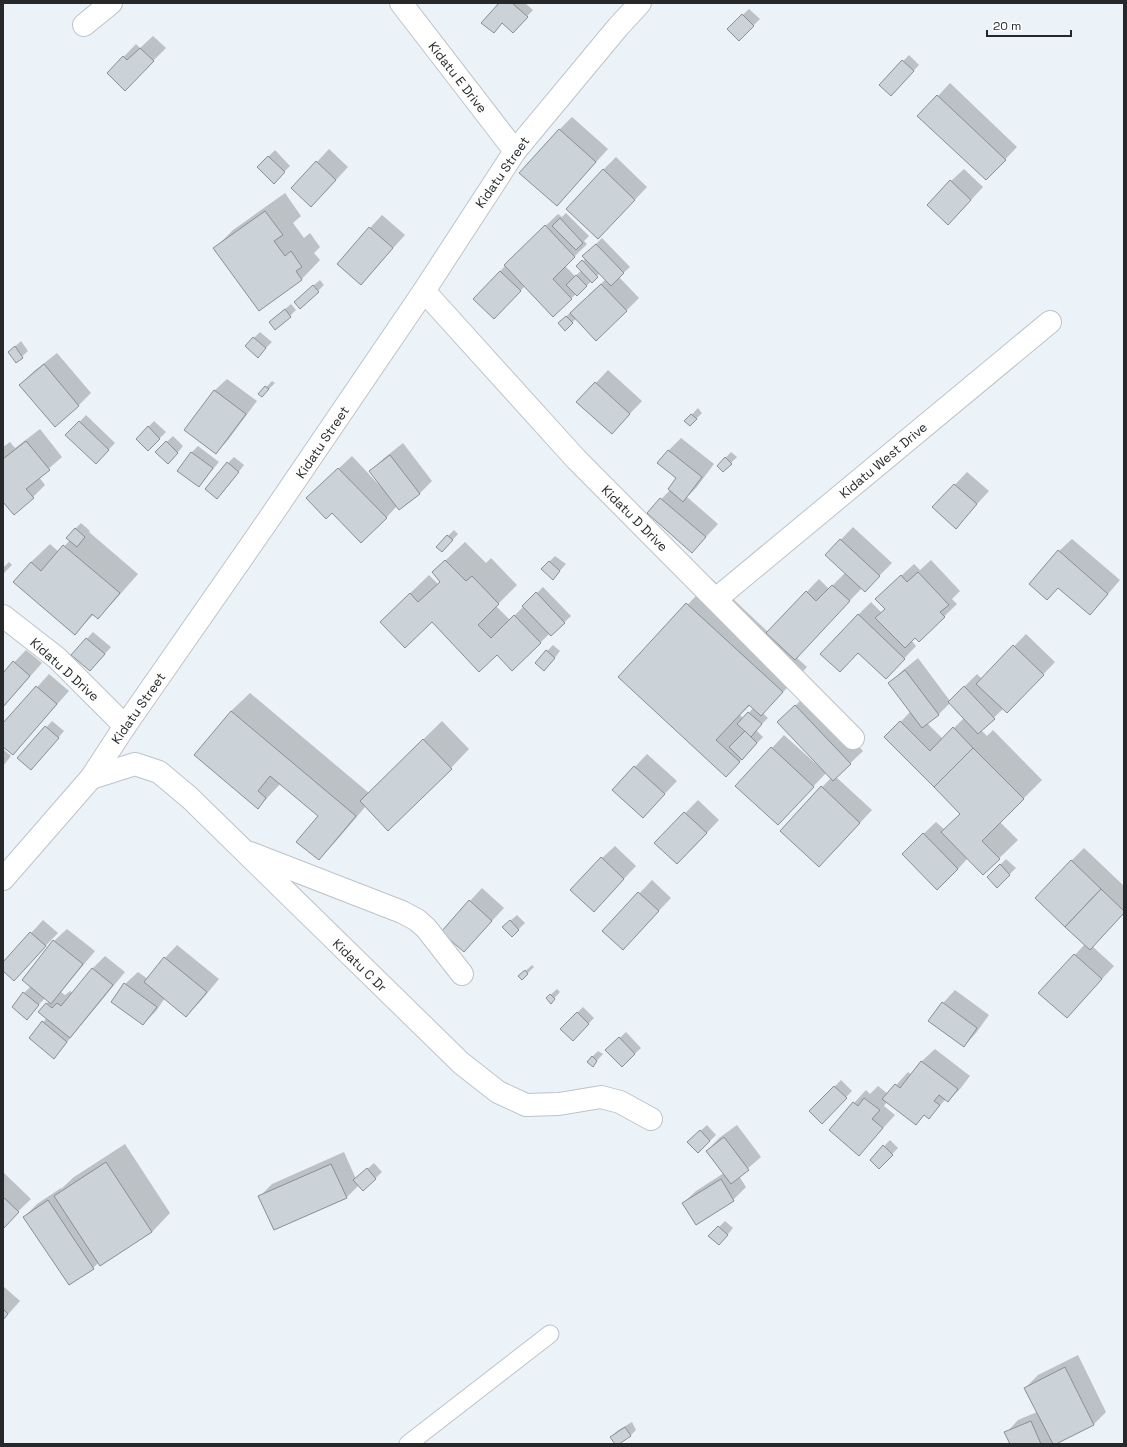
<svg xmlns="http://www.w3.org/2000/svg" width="1127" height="1447" font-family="'Space Grotesk',sans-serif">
<rect width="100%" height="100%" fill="#ebf2f8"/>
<g fill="#0003" fill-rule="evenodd">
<polygon points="500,3 525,3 533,10 519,25 503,22 500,26"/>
<polygon points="749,9 760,19 739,40 728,29"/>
<polygon points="153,36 166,48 125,89 108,73 136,44 140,48"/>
<polygon points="909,55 919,65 897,89 880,85"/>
<polygon points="950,83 1017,147 999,166 938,96"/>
<polygon points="572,117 608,149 557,205 559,130"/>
<polygon points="329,149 348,167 324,193 317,162"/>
<polygon points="275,150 290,166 274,182 258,167"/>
<polygon points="616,157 647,187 611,225 603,170"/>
<polygon points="964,169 983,187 961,211 951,181"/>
<polygon points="285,193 301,216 293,223 304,238 310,233 320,247 314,253 320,260 302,279 259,309 215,248 233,230"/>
<polygon points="566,213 589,236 584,241 587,244 565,266 575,276 582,270 578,266 586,258 584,256 602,238 630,267 619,277 639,298 626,311 576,319 565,329 559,323 606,279 600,273 577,295 576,294 553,315 525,286 507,305 474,299 518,252 558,214 562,217"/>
<polygon points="382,215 405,235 361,284 370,228"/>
<polygon points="320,280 324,285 318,291 301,296"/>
<polygon points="291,304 296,310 290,316 270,322"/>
<polygon points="260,332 272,342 258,356 246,346"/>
<polygon points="21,341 28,351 16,362 9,352"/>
<polygon points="57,353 91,393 78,406 20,385 33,372"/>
<polygon points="608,370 642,401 624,420 578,402"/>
<polygon points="227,379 257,401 228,440 216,453 214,391"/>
<polygon points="272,381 275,383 262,396 260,394"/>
<polygon points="698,408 702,413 690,425 686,421"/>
<polygon points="86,415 115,443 102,457 67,435"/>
<polygon points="154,421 166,432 148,450 137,439"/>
<polygon points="40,429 62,457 39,477 45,485 33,497 3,500 3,447 10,442 15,448"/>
<polygon points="173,436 183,446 174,457 156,452"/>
<polygon points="681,438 714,464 696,488 687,497 718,524 692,552 648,513 670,490 677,478 659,463 669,450"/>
<polygon points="403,443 432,481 419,494 397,506 386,518 320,486 352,456 380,486 381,485 371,471 383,459"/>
<polygon points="198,446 219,462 199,486 178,471 192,452"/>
<polygon points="731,452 737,457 723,471 718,466"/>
<polygon points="234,457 244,465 223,492 228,463"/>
<polygon points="967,472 989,491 956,527 934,507"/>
<polygon points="81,523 90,531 89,532 138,574 116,599 98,618 94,614 75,633 31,562 50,544 59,552 70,540 75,529"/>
<path d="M853 527 892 563 877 578 862 588 796 657 807 667 763 713 768 718 756 730 763 737 726 776 619 677 712 579 768 632 819 579 829 589 845 573 826 555ZM750 705 753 708 744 719 740 715Z"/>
<polygon points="454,530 458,534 448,545 448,536"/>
<polygon points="1072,539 1120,580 1102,601 1059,587 1047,599 1059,551"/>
<polygon points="465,542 486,563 491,558 517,585 496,606 510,620 543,587 571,616 551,635 549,634 540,643 497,654 400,603 429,575 438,584 441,581 433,572"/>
<polygon points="555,556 566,564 559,572 549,562"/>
<polygon points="931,560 960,591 952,599 957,604 919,641 915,637 911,640 916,646 898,665 858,615 871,602 882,613 886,609 889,587 914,564 920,570"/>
<polygon points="9,562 12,565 3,574 3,568"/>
<polygon points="93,632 111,647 96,664 73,654"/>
<path d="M1026 634 1055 662 1020 699 1004 708 981 730 987 736 993 730 1042 780 1000 822 1018 840 983 874 968 858 958 869 916 841 936 822 945 830 961 814 886 737 911 711 890 683 902 671 918 658 950 701 977 674 982 679ZM950 703 964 718 943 739 927 723 938 715Z"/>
<polygon points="553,645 560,651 550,664 547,651"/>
<polygon points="26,650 42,663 3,707 3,674"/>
<polygon points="49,674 69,691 13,754 3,746 3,725"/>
<polygon points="250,693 369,793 442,721 469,749 451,768 366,806 337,840 319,859 320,816 281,783 258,808 231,711"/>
<polygon points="808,693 863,751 836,777 872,810 832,853 822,787 832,777 827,772 790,811 737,786 784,735 825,772 826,771 791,710"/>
<polygon points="52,721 64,731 37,763 19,758"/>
<polygon points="3,749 11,756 3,766"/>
<polygon points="647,754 677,781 655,804 613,790"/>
<polygon points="698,800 719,820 690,851 656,843"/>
<polygon points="615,846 636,866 606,898 602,858"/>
<polygon points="1084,848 1124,886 1124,913 1092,946 1114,966 1079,1004 1040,993 1085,944 1071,861"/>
<polygon points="1006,859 1016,868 997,887 988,877"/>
<polygon points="652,880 671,898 623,949 604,931"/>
<polygon points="482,888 504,908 476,938 470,901"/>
<polygon points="517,915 525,923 512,936 510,921"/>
<polygon points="43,920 58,933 14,979 3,970 3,964"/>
<polygon points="67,929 95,951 61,992 65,995 70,991 73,993 93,968 105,956 125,972 54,1058 43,1022 47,1018 39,1012 49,1001 45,998 27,1018 24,993 31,986 54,941"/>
<polygon points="177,945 219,979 199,1003 186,1016 165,998 156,1011 143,1024 125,984 138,972 148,979 165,958"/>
<polygon points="532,965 534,967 522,979 520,976"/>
<polygon points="557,989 560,992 551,1002 547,998"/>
<polygon points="955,990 989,1015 976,1033 964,1046 943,1003"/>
<polygon points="583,1007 594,1018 573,1040 561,1029"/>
<polygon points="626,1032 641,1048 622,1066 607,1050"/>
<polygon points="935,1049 970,1076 960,1089 948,1101 946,1099 929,1117 925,1114 916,1124 887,1102 884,1106 895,1115 859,1155 854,1103 866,1090 870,1094 878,1086 888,1094 908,1072 912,1075 922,1061"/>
<polygon points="598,1051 603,1054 593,1065 592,1057"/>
<polygon points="841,1080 852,1091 822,1122 811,1111"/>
<polygon points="707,1125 716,1135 710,1141 695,1136"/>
<polygon points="737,1125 761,1157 739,1176 746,1187 733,1200 683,1203 696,1191 724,1173 707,1151 719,1138"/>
<polygon points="890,1140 898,1148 879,1168 871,1160"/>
<polygon points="125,1144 170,1213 152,1232 99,1262 93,1268 24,1217 37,1204 61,1188 61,1189 74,1177"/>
<polygon points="344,1152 356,1179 374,1163 382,1172 363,1190 359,1185 346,1198 260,1196 272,1184"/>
<polygon points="3,1172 31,1199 3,1226"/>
<polygon points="725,1221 733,1228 725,1238 710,1236"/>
<polygon points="3,1286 20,1301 3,1320"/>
<polygon points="1078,1355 1106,1412 1094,1424 1055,1444 1011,1444 1006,1433 1018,1420 1037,1412 1025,1388 1038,1375"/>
<polygon points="632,1422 636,1430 630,1436 616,1444 611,1437 617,1431"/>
</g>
<g fill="#cbd2d8" stroke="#899095">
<polygon points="499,3 512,3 528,17 513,33 502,23 494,33 481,23"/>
<polygon points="742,14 754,26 739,41 727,29"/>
<polygon points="140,48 154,61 125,91 107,73 123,56 127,60"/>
<polygon points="902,60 914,71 891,96 879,85"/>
<polygon points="937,95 1006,160 986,180 917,116"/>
<polygon points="559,129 596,162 557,206 519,173"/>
<polygon points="268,156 285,172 274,184 257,167"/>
<polygon points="316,161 336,180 311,207 291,188"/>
<polygon points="603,169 635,200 598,239 566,209"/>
<polygon points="950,180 971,200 948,225 927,205"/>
<polygon points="265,211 283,235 274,241 285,256 291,251 302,267 296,271 302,280 259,311 213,248"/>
<polygon points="560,218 583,243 576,250 552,226"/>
<polygon points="545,225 575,257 553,279 572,299 553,317 504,265"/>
<polygon points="369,227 393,248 361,285 337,264"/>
<polygon points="596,244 624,273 611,286 582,256"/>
<polygon points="582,260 598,277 592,283 576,266"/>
<polygon points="500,271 521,291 494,319 473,299"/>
<polygon points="576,275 587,286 577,296 566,285"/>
<polygon points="601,284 627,311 596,341 570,313"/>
<polygon points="313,285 319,292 300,309 294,302"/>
<polygon points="285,309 291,317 275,330 269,322"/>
<polygon points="566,316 573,323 565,331 558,323"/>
<polygon points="253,337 266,348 258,358 245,346"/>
<polygon points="15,346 23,358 16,363 8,352"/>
<polygon points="44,364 79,406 55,427 19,385"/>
<polygon points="595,382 630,414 612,434 576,402"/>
<polygon points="265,386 269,389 262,397 258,394"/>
<polygon points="214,390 246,414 216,454 184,430"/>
<polygon points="691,414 697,419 690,426 684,421"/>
<polygon points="79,421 109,450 96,464 65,435"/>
<polygon points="148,426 160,439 148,451 136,439"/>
<polygon points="26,441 50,470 26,489 34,498 14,515 3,502 3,459"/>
<polygon points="166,441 178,453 168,464 155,452"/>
<polygon points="668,450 702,477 683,502 668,489 676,478 657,463"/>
<polygon points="191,452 213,468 199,487 177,471"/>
<polygon points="390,455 420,494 399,510 369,471"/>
<polygon points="725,457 732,464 723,472 717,466"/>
<polygon points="227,462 239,472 217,499 205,489"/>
<polygon points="338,468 387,518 361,543 332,513 326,519 306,498"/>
<polygon points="954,484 977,504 956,529 932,507"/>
<polygon points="660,498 706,537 692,553 647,513"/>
<polygon points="75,528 85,537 77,547 66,538"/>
<polygon points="447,535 453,540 442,552 436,547"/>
<polygon points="840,539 880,576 865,592 825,555"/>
<polygon points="63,545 120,593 98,619 92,614 75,635 13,582 31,562 41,571"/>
<polygon points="1058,550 1108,594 1090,615 1058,588 1047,600 1029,584"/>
<polygon points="445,560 466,581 472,576 499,604 478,625 491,638 514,615 541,643 512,671 497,655 479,672 432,622 405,648 380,622 410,593 418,602 440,582 432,572"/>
<polygon points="549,561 560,571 553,580 541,569"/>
<polygon points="918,572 949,605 940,612 945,617 919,642 915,638 905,648 875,618 885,609 875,599 901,575 907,582"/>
<polygon points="832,585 850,601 795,660 766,633 806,591 816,601"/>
<polygon points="536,592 565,623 551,636 522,606"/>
<polygon points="686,603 783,692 761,716 749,705 716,740 740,762 726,777 618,677"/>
<polygon points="858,614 905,659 886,679 858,653 840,672 820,654"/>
<polygon points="86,638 105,654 90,671 71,655"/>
<polygon points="1013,645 1044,675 1007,713 976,684"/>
<polygon points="546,650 555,658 544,671 535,663"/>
<polygon points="13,661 30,676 3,707 3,673"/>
<polygon points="905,670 939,715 922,728 888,683"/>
<polygon points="36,686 57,704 13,755 3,747 3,723"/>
<polygon points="964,686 995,719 978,734 948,702"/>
<polygon points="795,705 851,764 833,781 777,722"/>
<polygon points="231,711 356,816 319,860 296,842 318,816 270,776 258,791 266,798 258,809 194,755"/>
<polygon points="748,712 762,724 751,737 737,724"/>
<polygon points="900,721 930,751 953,727 973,748 934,787 884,737"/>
<polygon points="45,726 59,738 31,770 17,758"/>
<polygon points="745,731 757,743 742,760 729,747"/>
<polygon points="423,739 452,769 388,831 360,801"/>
<polygon points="771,747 814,787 778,825 735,786"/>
<polygon points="973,748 1024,799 982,841 1000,859 983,875 941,832 960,814 934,787"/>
<polygon points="634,766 665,794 643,818 612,790"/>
<polygon points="821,786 860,823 819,867 780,831"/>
<polygon points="684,812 707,833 677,864 654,843"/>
<polygon points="923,833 958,869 937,890 902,854"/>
<polygon points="601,857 624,879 594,912 570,890"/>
<polygon points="1071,860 1101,889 1065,927 1035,898"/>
<polygon points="1000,864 1010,875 997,888 987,877"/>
<polygon points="1101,889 1124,911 1124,913 1090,950 1065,927"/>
<polygon points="638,892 659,911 623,950 602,931"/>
<polygon points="469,900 492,921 464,952 441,932"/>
<polygon points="510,920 519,930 512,937 502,927"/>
<polygon points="30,932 46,946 14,981 3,971 3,962"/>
<polygon points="53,940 83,964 51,1004 22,980"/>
<polygon points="1074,954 1102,979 1067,1018 1038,993"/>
<polygon points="164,957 207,992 186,1017 144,982"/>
<polygon points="92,968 113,985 70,1038 38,1012 46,1003 52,1008 57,1003 61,1006"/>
<polygon points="525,970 528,974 522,980 518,976"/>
<polygon points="124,983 157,1007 143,1025 111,1002"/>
<polygon points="23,992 39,1005 27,1020 12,1007"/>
<polygon points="550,994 555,999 551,1004 546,998"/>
<polygon points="942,1002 977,1028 964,1047 928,1021"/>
<polygon points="577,1012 589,1024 573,1041 560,1029"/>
<polygon points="42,1021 67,1042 54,1059 29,1038"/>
<polygon points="619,1037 635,1054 622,1067 605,1050"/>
<polygon points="592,1056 597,1061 593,1067 587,1062"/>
<polygon points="921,1061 958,1089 948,1102 939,1095 934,1101 940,1105 929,1119 924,1115 916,1125 882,1099 895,1084 900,1088"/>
<polygon points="834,1086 847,1098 822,1124 809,1111"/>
<polygon points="864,1098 880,1110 872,1119 883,1128 859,1156 829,1130 853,1102 858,1106"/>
<polygon points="700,1130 710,1141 698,1153 687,1142"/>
<polygon points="724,1137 749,1170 731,1184 706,1151"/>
<polygon points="883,1145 893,1155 879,1169 870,1160"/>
<polygon points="106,1162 152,1232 100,1266 54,1196"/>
<polygon points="331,1164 347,1198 274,1230 258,1196"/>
<polygon points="367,1168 376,1179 363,1191 353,1180"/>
<polygon points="721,1179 734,1201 696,1225 682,1203"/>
<polygon points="3,1197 19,1212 4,1228 3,1227"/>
<polygon points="48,1200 94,1269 69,1285 23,1217"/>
<polygon points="718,1226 728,1235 719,1245 708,1236"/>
<polygon points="3,1309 8,1314 3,1320"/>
<polygon points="1065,1367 1094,1425 1056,1444 1053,1444 1024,1388"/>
<polygon points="1031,1421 1041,1444 1010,1444 1004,1432"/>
<polygon points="625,1427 631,1436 619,1444 615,1444 610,1437"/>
</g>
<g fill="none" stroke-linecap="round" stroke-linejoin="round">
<g stroke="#bdc3c9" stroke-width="19">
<polyline id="service" points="408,1444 550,1334"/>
</g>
<g stroke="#bdc3c9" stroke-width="24">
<g id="minor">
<polyline points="401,3 515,151"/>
<polyline points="84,25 111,3"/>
<polyline points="424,291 576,459 853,738"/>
<polyline points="716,599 1050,322"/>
<polyline points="3,616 57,658 125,726"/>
<polyline points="91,778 135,764 159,772 190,798 461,1063 498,1092 526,1105 559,1104 601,1097 620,1102 651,1119"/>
<polyline points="250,853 402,912 417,920 426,928 462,974"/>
<polyline points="3,879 91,778 125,726 269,519 424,291 515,151 618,27 640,3"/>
</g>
</g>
<use href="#service" stroke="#fff" stroke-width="17"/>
<use href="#minor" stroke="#fff" stroke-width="22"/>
</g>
<g text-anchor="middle" stroke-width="3.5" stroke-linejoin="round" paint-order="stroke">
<g font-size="13" fill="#26282a" stroke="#fefefe">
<text transform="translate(458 77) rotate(52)" y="5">Kidatu E Drive</text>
<text transform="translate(502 172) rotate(-55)" y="5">Kidatu Street</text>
<text transform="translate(322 442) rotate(-56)" y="5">Kidatu Street</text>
<text transform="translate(883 460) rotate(-40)" y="5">Kidatu West Drive</text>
<text transform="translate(635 518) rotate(45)" y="5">Kidatu D Drive</text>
<text transform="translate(65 669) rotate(42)" y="5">Kidatu D Drive</text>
<text transform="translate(138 708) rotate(-55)" y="5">Kidatu Street</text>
<text transform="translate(360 965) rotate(44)" y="5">Kidatu C Dr</text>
</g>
</g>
<rect width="1127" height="1447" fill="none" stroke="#26282a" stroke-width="8"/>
<path d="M987 30v6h84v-6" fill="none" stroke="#26282a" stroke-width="2"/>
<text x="993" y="30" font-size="12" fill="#26282a" stroke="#fefefe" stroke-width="3" paint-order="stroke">20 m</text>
</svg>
